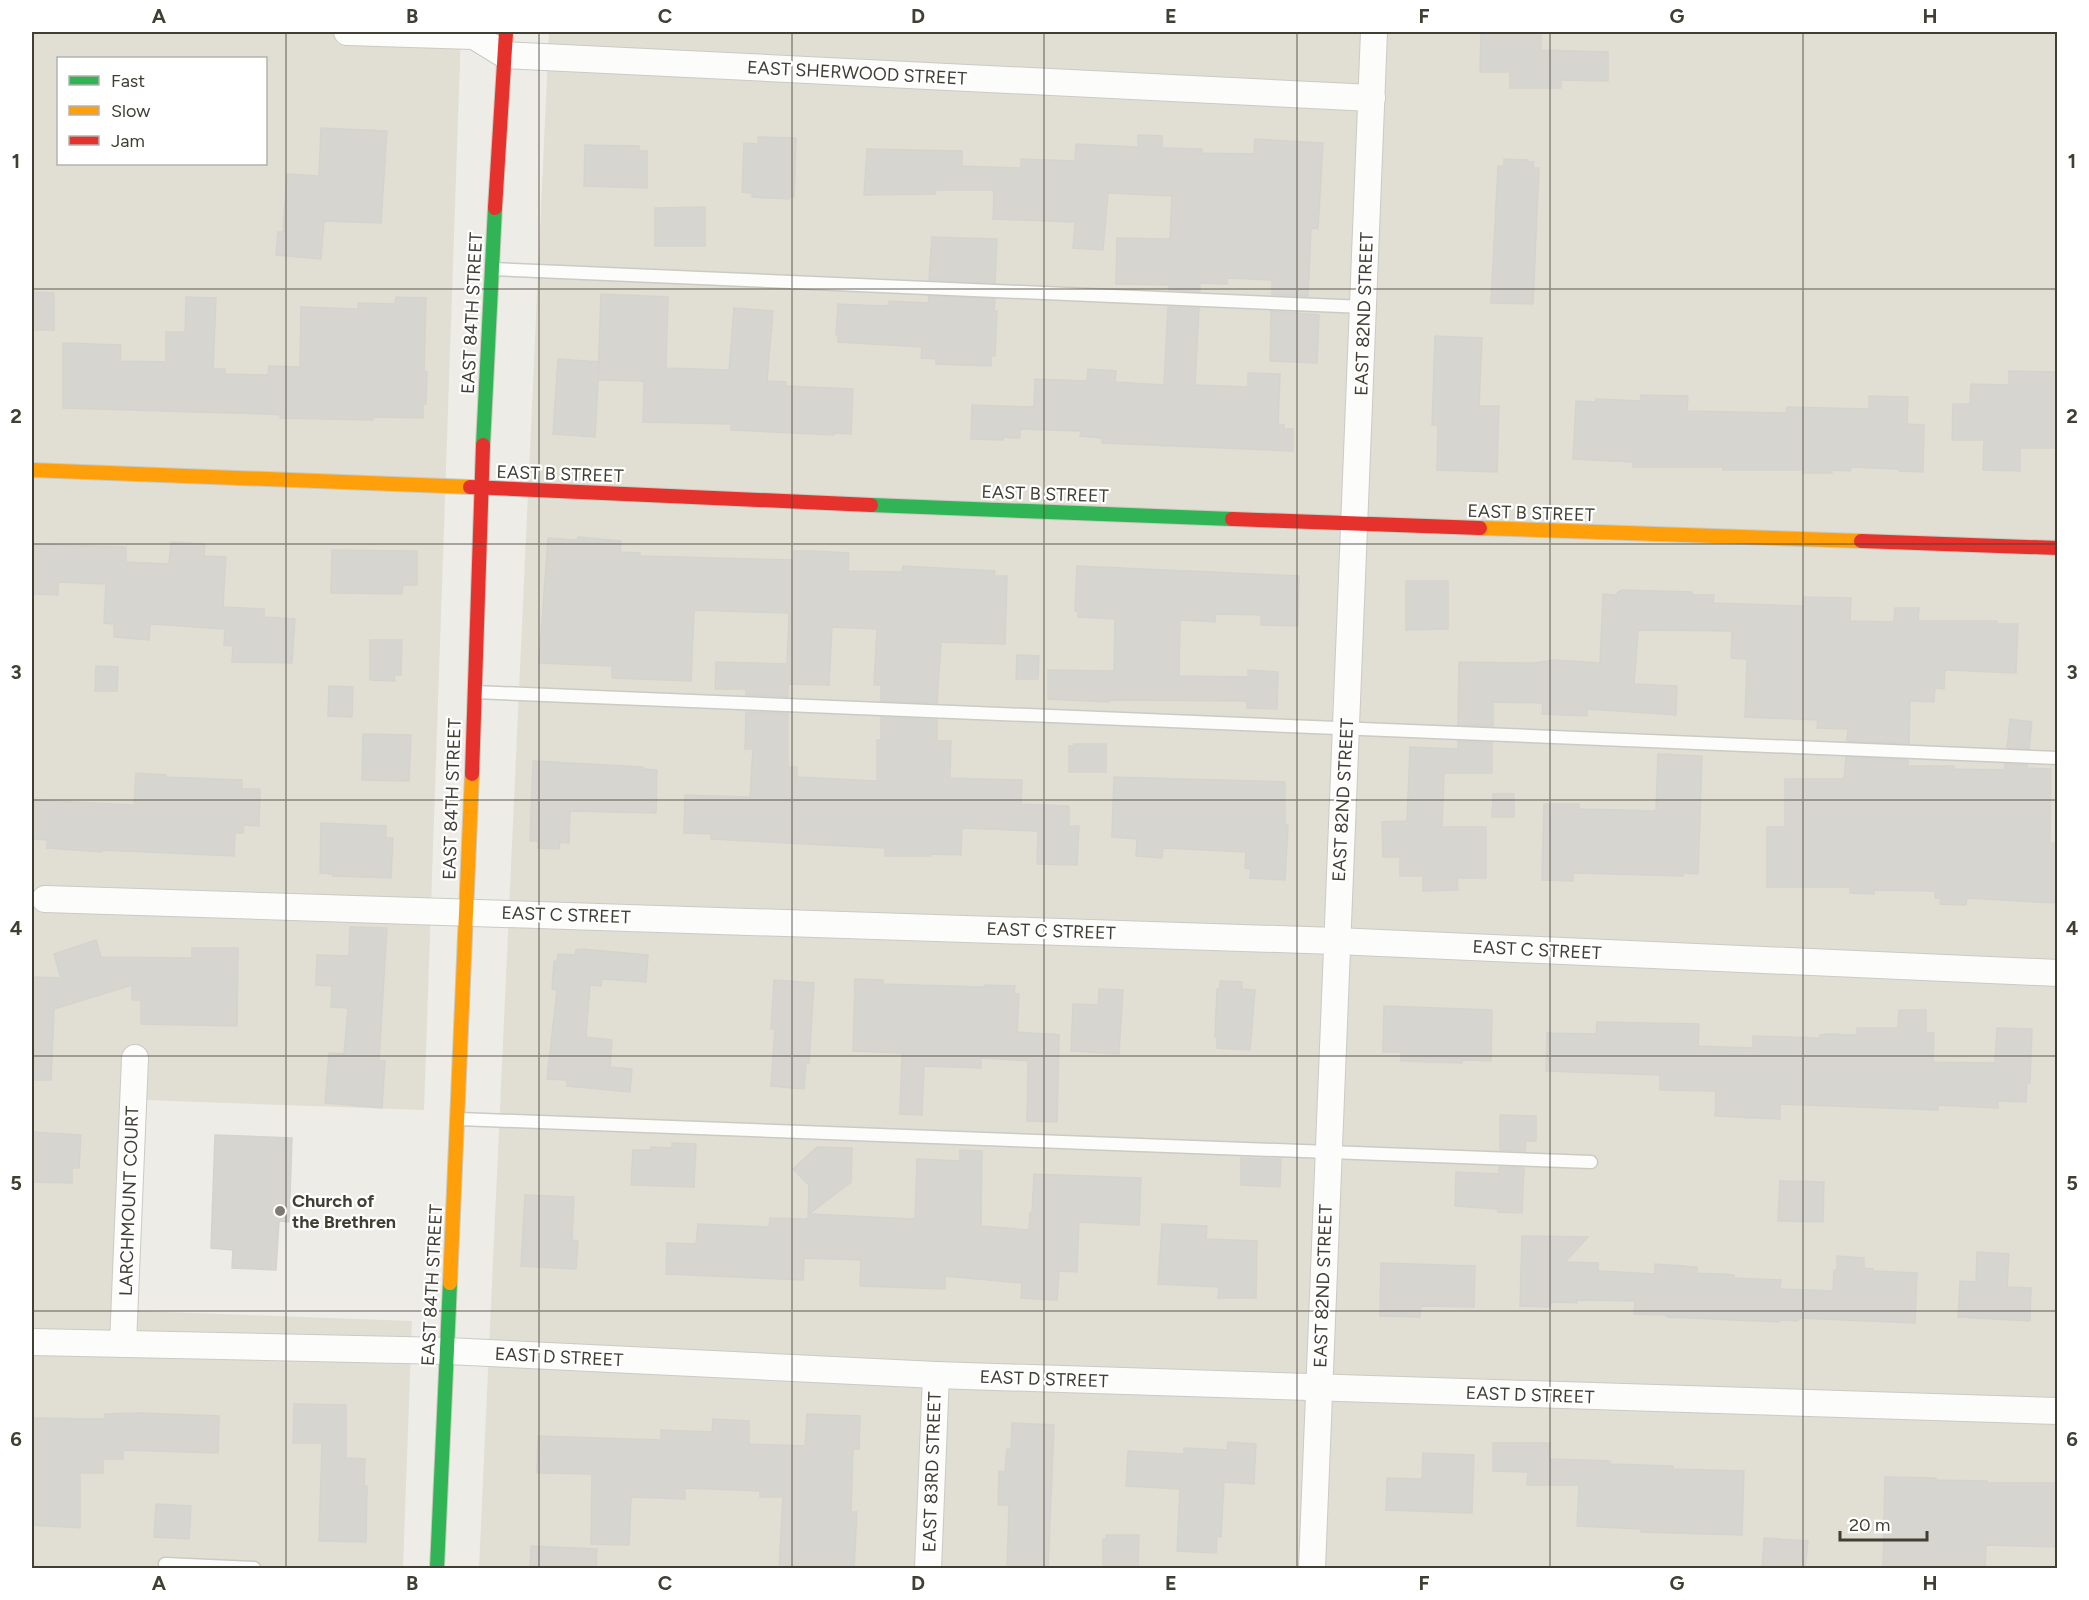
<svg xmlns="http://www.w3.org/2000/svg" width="2089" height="1600" font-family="Figtree,sans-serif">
<rect width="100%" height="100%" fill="#edece7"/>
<g fill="#e1dfd4" fill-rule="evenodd">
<path d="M32 32H461L424 1110 145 1100 138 1311 412 1321 403 1568H32ZM58 58H266V164H58Z"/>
<polygon points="549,32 2057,32 2057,1568 479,1568"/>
</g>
<g fill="#d6d5cf" stroke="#d5d3cd" stroke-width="1.5">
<polygon points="1481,32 1541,32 1541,50 1608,52 1608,81 1561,80 1561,88 1510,88 1510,72 1480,72"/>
<polygon points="321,128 387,131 381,223 324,221 321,259 276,255 278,232 283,232 287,174 319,176"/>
<polygon points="1138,135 1162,136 1162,148 1202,149 1202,153 1254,154 1255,139 1323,143 1318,229 1311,228 1308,296 1272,295 1272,280 1227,278 1227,284 1200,283 1200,292 1169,290 1169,285 1116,284 1117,238 1170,239 1172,196 1108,193 1103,250 1073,248 1075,222 993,219 994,190 936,190 935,194 864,195 867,149 962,151 962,166 1021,168 1021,159 1075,161 1076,144 1138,147"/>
<polygon points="758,137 796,138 794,197 789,197 789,199 752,197 752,193 742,192 744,143 758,144"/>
<polygon points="585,145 639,146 639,151 647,151 647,188 584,186"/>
<polygon points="1504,159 1528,160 1528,162 1534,162 1533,168 1539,168 1533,304 1491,303 1498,166 1504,166"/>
<polygon points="705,207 705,246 655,246 655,208"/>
<polygon points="932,237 997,239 995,283 929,280"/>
<polygon points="32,292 54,293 54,330 32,330"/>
<polygon points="601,294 668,297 666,368 729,370 734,308 773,311 767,381 786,382 786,386 853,389 851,434 835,433 834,435 731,430 731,424 643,422 644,381 598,380"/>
<polygon points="929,296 995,299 994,311 997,311 995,356 991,356 991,366 936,364 936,359 921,358 922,347 838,342 838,335 836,335 838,304 884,306 889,305 889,301 928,303"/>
<polygon points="186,297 216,298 213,369 225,369 225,374 268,375 269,366 300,367 301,307 358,309 358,303 395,304 396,297 426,298 424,372 427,372 426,404 423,404 423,418 373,417 373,420 280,418 281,415 266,414 63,408 63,343 121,345 120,361 166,362 166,332 185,332"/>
<polygon points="1168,307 1199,308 1195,385 1248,387 1248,373 1280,374 1278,425 1284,425 1284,429 1293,429 1293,451 1102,443 1102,438 1080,436 1081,431 1020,429 1020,438 1004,437 1003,440 971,439 972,405 1034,407 1035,379 1087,381 1088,369 1116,371 1115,382 1164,385"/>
<polygon points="1271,311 1319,315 1317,363 1270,361"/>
<polygon points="1435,336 1482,338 1479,406 1499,406 1497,472 1437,470 1438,425 1432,425"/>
<polygon points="558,359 599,362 595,437 553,434"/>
<polygon points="2009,371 2058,372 2058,448 2020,448 2020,471 1983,470 1984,440 1952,440 1953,404 1970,404 1971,384 2009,385"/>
<polygon points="1641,395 1688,396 1687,411 1786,413 1787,407 1869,409 1869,396 1908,397 1907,424 1924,425 1923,472 1899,471 1899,469 1851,467 1850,471 1832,470 1832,473 1803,473 1803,470 1723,470 1723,467 1633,467 1633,462 1573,459 1576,401 1595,402 1596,399 1641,401"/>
<polygon points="578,537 621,541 620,552 640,553 640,556 794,560 794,551 812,551 849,553 848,571 902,572 903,566 995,571 994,576 1007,576 1005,644 941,642 937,703 881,701 881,685 874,685 877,629 832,627 829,685 788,684 788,697 746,695 746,689 715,689 716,662 787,664 789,613 694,610 691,681 612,678 612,666 539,663 548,538 577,540"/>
<polygon points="171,542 205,544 204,556 226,557 223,607 264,609 264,617 295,619 292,663 232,662 233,646 224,645 225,629 152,624 150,626 149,640 114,637 114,624 104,623 106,584 58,582 58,595 33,594 32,544 126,547 126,562 169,564"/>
<polygon points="332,550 417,551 417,585 403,585 402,594 331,593"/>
<polygon points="1077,566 1299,576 1298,626 1261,625 1261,615 1216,614 1215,622 1180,620 1179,676 1248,677 1248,670 1278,672 1277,709 1247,708 1247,701 1109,700 1109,702 1048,699 1048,670 1114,671 1115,619 1078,617 1078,611 1075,611"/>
<polygon points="1406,581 1448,581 1448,629 1406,630"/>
<polygon points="1622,590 1692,592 1692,595 1714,595 1713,603 1803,606 1804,597 1851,598 1850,621 1894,622 1895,608 1919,608 1918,621 1997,621 1997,624 2018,624 2016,673 1945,670 1944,689 1935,688 1934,702 1910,701 1909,744 1847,741 1848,729 1817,728 1818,720 1745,717 1747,659 1731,658 1732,631 1638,630 1634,684 1677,686 1676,715 1587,709 1587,716 1542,714 1543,703 1493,702 1493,726 1458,725 1459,662 1533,663 1555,660 1600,663 1603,594 1617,595 1618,592"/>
<polygon points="370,640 402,640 401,675 394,675 395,681 370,680"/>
<polygon points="1017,655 1039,656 1038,679 1016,679"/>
<polygon points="96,666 118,667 117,691 95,691"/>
<polygon points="329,686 353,687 352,717 328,716"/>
<polygon points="746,712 788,713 788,767 797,767 797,777 877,781 877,740 881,740 881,717 937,720 937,741 951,741 950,778 1022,780 1021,804 1069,806 1069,826 1079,826 1077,865 1037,864 1038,831 962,828 961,855 930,854 930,856 885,856 885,848 711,839 711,834 684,833 685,795 750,797 753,749 745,749"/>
<polygon points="2010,719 2032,722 2029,749 2007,748"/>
<polygon points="363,734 411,735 409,781 362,780"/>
<polygon points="1458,741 1492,743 1492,773 1444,773 1442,827 1486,827 1486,878 1457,878 1458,890 1423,891 1423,876 1400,876 1400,857 1383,857 1382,822 1407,821 1410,747 1458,749"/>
<polygon points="1074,744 1106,744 1106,772 1069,772 1069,746 1074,746"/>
<polygon points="1658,754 1702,756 1698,874 1683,873 1683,876 1573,873 1573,881 1542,880 1544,804 1579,804 1579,809 1656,811"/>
<polygon points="1846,757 1908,760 1908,766 1954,766 1954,769 2004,770 2005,764 2027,765 2027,768 2051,769 2050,843 2058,843 2056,903 1967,898 1966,905 1940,904 1941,898 1935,898 1935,891 1874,890 1874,894 1850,893 1850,887 1767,887 1767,827 1785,827 1785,779 1844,779"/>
<polygon points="533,761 643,767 643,769 657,770 656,813 570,811 569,843 560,842 559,849 538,848 538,841 530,841"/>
<polygon points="136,773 166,775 166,777 242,780 242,789 260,789 259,826 244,825 243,833 235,833 234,856 103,850 102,852 47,848 47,840 32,839 32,800 134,805"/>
<polygon points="1114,777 1285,782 1285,825 1288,825 1285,880 1250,878 1251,869 1245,868 1246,852 1163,848 1162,858 1136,856 1137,839 1112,837"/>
<polygon points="1493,794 1514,794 1514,817 1492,817"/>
<polygon points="321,823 386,826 386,838 393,838 391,878 333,876 333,874 320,873"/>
<polygon points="350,927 387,928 379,1060 385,1061 382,1108 325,1103 329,1053 344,1054 348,1008 331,1007 332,986 316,985 317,955 349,956"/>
<polygon points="96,940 101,957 192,958 192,948 238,948 237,1026 141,1024 141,1000 132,1000 132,985 54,1009 51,1080 32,1080 32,977 61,978 54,954"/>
<polygon points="581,949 648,955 646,982 602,979 601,986 590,985 586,1037 612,1040 610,1067 632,1069 630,1092 567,1086 567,1080 547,1079 557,990 552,989 554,961 557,962 558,954 575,955 576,950"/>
<polygon points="855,979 883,980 883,984 985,987 985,985 1015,986 1014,994 1019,994 1017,1032 1059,1035 1057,1122 1027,1121 1028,1061 981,1058 981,1068 924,1066 922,1115 900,1114 902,1053 853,1051"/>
<polygon points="774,980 814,983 809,1063 806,1063 804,1089 771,1086 775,1029 771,1029"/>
<polygon points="1220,981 1242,982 1242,989 1255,990 1250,1050 1217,1048 1217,1037 1215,1037 1217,989 1220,989"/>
<polygon points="1099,989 1123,990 1119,1054 1071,1051 1073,1004 1098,1005"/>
<polygon points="1384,1006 1492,1010 1491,1061 1462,1060 1462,1063 1401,1061 1401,1052 1383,1052"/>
<polygon points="1899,1010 1926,1010 1926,1033 1934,1033 1933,1062 1995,1063 1997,1028 2032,1029 2030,1083 2027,1083 2026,1102 1998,1101 1998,1108 1938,1105 1938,1110 1780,1104 1780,1119 1715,1116 1716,1091 1660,1090 1660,1075 1546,1071 1547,1033 1596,1034 1597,1022 1699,1024 1698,1046 1753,1048 1753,1036 1820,1038 1820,1035 1825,1034 1856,1035 1857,1028 1898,1028"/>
<polygon points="1500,1115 1536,1116 1536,1141 1526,1141 1525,1151 1500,1150"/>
<polygon points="32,1132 81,1135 79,1168 72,1168 72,1183 32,1182"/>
<polygon points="215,1135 292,1138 289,1222 279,1221 276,1270 232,1268 233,1250 211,1248"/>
<polygon points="672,1143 696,1144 694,1187 631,1185 633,1150 650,1150 651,1147 672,1148"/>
<polygon points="817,1147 852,1148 851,1182 809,1214 915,1219 917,1159 960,1161 960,1150 982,1151 981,1226 1029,1230 1030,1213 1032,1213 1034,1174 1141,1178 1139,1225 1079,1222 1077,1272 1059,1271 1057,1300 1021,1298 1022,1283 945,1276 945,1289 860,1286 861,1260 804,1258 803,1280 666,1274 667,1243 696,1244 698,1224 769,1227 770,1218 808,1219 809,1185 793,1169"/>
<polygon points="1241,1158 1281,1159 1280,1187 1241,1185"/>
<polygon points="1499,1167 1524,1168 1522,1213 1498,1212 1498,1209 1455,1206 1456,1172 1499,1174"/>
<polygon points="1780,1181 1824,1182 1823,1222 1778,1221"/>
<polygon points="525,1195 574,1197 572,1240 578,1241 576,1269 521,1266"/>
<polygon points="1162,1224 1207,1226 1206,1239 1257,1241 1256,1298 1218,1298 1219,1287 1158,1284"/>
<polygon points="1522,1236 1588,1237 1565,1262 1598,1263 1598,1271 1655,1274 1655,1264 1697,1267 1697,1273 1734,1275 1734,1278 1781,1280 1780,1289 1833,1291 1834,1270 1837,1270 1837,1256 1864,1258 1864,1268 1873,1269 1873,1271 1917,1273 1915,1323 1798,1318 1798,1321 1779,1320 1779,1322 1667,1317 1667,1315 1634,1314 1635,1301 1577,1300 1577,1303 1551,1302 1550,1307 1520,1306"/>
<polygon points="1977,1252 2009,1254 2007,1287 2031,1288 2030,1321 1958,1317 1960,1281 1976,1282"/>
<polygon points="1381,1263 1475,1266 1474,1307 1421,1306 1420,1317 1380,1316"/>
<polygon points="294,1404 346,1405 346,1458 365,1459 364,1486 367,1486 366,1542 319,1541 322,1443 293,1443"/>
<polygon points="140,1413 219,1416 218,1453 123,1450 123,1459 103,1459 103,1473 80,1473 80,1528 32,1525 32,1418 104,1419 105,1414"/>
<polygon points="807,1414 860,1416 859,1449 853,1449 851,1512 857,1512 854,1569 779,1569 783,1497 760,1497 760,1491 685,1488 685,1499 631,1497 629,1545 591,1544 592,1474 537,1473 538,1436 661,1440 661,1430 712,1432 713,1419 749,1421 749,1444 805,1446"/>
<polygon points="1012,1423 1054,1425 1048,1569 1007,1569 1009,1505 998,1505 999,1471 1005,1472 1007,1449 1011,1449"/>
<polygon points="1228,1442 1256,1444 1254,1484 1224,1482 1221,1537 1217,1536 1216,1553 1177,1551 1180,1489 1126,1486 1128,1451 1184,1454 1184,1448 1227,1450"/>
<polygon points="1493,1443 1550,1443 1549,1459 1610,1461 1610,1464 1673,1466 1673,1469 1744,1471 1742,1535 1641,1532 1641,1529 1577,1526 1579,1485 1527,1485 1528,1472 1493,1471"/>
<polygon points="1423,1453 1474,1455 1472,1513 1386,1510 1387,1478 1422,1479"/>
<polygon points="1885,1477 1936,1478 1936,1480 1987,1481 1987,1483 2058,1483 2058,1547 1986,1545 1985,1569 1883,1569"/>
<polygon points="156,1504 191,1506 189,1539 154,1537"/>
<polygon points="1106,1535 1139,1535 1138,1569 1103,1569 1103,1539 1106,1539"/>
<polygon points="1764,1538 1808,1541 1805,1569 1762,1569"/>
<polygon points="531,1546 597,1549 596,1569 530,1569"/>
</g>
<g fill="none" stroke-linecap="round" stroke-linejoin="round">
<g stroke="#cbcac4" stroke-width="15">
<g id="lane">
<polyline points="493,269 1364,307"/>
<polyline points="475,692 2058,758"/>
<polyline points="459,1119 1591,1162"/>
<polyline points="165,1564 254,1568"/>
</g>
</g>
<g stroke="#cbcac4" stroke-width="28">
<g id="street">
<polyline points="347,32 474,36 505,55 1372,98"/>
<polyline points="45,899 1336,941 2058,973"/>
<polyline points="32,1342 447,1351 936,1375 2058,1411"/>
<polyline points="123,1344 135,1058"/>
<polyline points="928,1568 936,1375"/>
<polyline points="1312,1568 1374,32"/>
</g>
</g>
<g stroke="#cbcabe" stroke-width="16">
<g id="fast">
<polyline points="483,445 495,208"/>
<polyline points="871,505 1232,519"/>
<polyline points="437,1568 450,1283"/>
</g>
</g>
<g stroke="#cbcabe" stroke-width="16">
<g id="slow">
<polyline points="32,470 470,487"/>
<polyline points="1480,528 1861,541"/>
<polyline points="450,1283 472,774"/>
</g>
</g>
<g stroke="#cbcabe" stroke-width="16">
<g id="jam">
<polyline points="495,208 506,32"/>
<polyline points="470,487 871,505"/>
<polyline points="1232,519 1480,528"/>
<polyline points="1861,541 2058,548"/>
<polyline points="472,774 483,445"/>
</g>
</g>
<use href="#lane" stroke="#fcfcfb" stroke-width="12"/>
<use href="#street" stroke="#fcfcfb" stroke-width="26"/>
<use href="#fast" stroke="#30b455" stroke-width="14"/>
<use href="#slow" stroke="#ff9f0a" stroke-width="14"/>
<use href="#jam" stroke="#e5322d" stroke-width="14"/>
</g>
<path fill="none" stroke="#413e34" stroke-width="1.5" stroke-opacity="0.55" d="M286 32V1568M539 32V1568M792 32V1568M1044 32V1568M1297 32V1568M1550 32V1568M1803 32V1568M32 289H2058M32 544H2058M32 800H2058M32 1056H2058M32 1311H2058"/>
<circle fill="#7d7b73" stroke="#fff" stroke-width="2" cx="280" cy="1211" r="6"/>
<g text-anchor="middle" stroke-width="4.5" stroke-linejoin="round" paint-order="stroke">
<g font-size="18" fill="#413e34" stroke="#fff">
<text transform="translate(857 73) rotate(3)" y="6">EAST SHERWOOD STREET</text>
<text transform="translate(472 313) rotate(-87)" y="6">EAST 84TH STREET</text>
<text transform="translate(1364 314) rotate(-88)" y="6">EAST 82ND STREET</text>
<text transform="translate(560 474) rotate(2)" y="6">EAST B STREET</text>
<text transform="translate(1045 494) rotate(2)" y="6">EAST B STREET</text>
<text transform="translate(1531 513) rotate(2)" y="6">EAST B STREET</text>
<text transform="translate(452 799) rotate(-88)" y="6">EAST 84TH STREET</text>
<text transform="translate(1343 800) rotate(-87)" y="6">EAST 82ND STREET</text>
<text transform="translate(566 915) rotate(2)" y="6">EAST C STREET</text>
<text transform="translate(1051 931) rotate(2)" y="6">EAST C STREET</text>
<text transform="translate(1537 950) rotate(3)" y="6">EAST C STREET</text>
<text transform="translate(129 1201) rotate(-88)" y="6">LARCHMOUNT COURT</text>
<text transform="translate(432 1285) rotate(-87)" y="6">EAST 84TH STREET</text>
<text transform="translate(1323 1286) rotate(-88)" y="6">EAST 82ND STREET</text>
<text transform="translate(559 1357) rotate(3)" y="6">EAST D STREET</text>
<text transform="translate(1044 1379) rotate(2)" y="6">EAST D STREET</text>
<text transform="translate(1530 1395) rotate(2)" y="6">EAST D STREET</text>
<text transform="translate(932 1472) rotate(-88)" y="6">EAST 83RD STREET</text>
</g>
<g font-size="18" font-weight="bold" fill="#413e34" stroke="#fff" text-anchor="start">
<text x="292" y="1207">Church of<tspan x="292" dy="21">the Brethren</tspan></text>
</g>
</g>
<rect width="2089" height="1600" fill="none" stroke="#ffffff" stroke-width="66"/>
<rect x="57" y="57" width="210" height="108" fill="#ffffff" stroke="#b3b2ae" stroke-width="1.5"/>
<rect x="69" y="76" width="30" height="9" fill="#30b455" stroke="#b3b2ae" stroke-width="1.5"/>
<text x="111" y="87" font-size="18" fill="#413e34">Fast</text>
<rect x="69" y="106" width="30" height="9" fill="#ff9f0a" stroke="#b3b2ae" stroke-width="1.5"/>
<text x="111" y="117" font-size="18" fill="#413e34">Slow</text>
<rect x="69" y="136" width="30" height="9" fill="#e5322d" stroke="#b3b2ae" stroke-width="1.5"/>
<text x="111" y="147" font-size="18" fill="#413e34">Jam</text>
<path d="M1840 1531v9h87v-9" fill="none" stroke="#413e34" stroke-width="3"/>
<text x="1849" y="1531" font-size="18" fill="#413e34" stroke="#ffffff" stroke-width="4.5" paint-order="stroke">20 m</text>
<rect x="33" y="33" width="2023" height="1534" fill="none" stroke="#413e34" stroke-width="2"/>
<g font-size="20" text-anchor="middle" font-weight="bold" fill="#413e34">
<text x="159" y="23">A</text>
<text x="412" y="23">B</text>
<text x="665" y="23">C</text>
<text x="918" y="23">D</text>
<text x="1171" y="23">E</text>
<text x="1424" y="23">F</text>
<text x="1677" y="23">G</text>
<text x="1930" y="23">H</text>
<text x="16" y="168">1</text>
<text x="2072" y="168">1</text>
<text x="16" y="423">2</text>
<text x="2072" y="423">2</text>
<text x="16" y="679">3</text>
<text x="2072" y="679">3</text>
<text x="16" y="935">4</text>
<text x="2072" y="935">4</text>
<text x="16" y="1190">5</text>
<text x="2072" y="1190">5</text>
<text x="16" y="1446">6</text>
<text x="2072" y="1446">6</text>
<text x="159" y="1590">A</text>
<text x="412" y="1590">B</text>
<text x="665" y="1590">C</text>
<text x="918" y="1590">D</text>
<text x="1171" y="1590">E</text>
<text x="1424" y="1590">F</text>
<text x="1677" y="1590">G</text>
<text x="1930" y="1590">H</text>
</g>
</svg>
